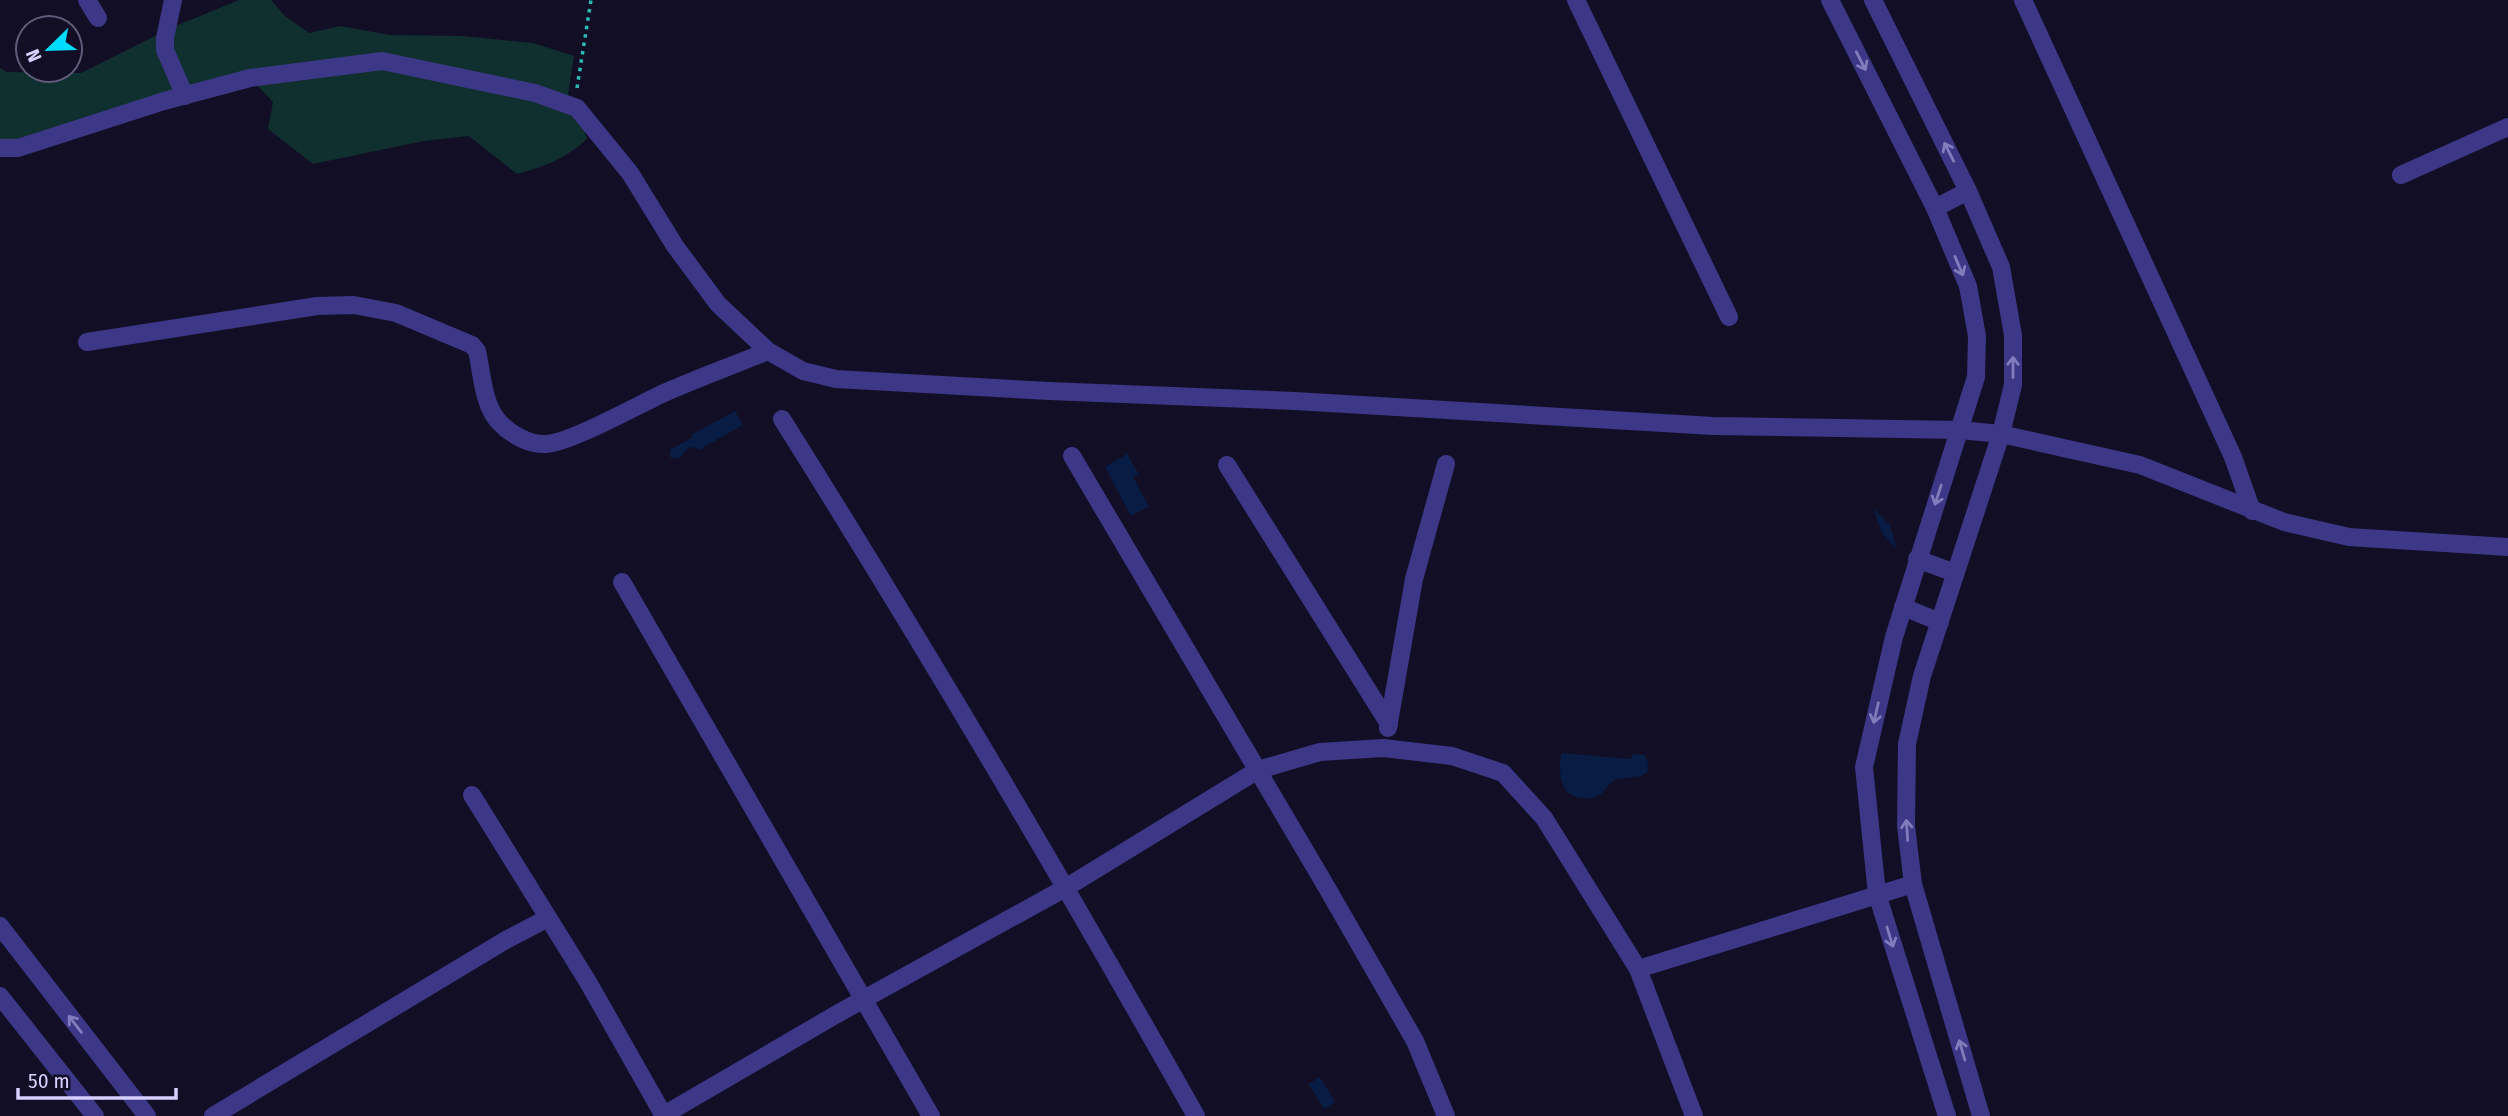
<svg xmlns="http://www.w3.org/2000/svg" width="2508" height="1116" font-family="'Fira Sans Condensed',sans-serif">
<rect width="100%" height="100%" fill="#120e25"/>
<path fill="#102f2f" d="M239 0H271L285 16 309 33 340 26 390 35 463 36 533 43 574 56 568 94 577 108 587 139C567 158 544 167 517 174L469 136 424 141 313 164 268 129 273 102 250 78 0 148V68L7 72 81 73 173 27Z"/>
<g fill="#081c44">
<polygon points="735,411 743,425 699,450 694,447 688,448 681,457 674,459 670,457 670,450 692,438 691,435"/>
<polygon points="1127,454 1139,474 1133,477 1149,507 1131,516 1105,467"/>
<polygon points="1873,508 1890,525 1897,550 1882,533"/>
<path d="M1561 753 1631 759 1632 754 1645 755 1648 762 1647 772 1641 776 1614 780C1608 784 1605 792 1598 796 1593 798 1587 799 1582 798 1558 796 1559 771 1561 753Z"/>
<polygon points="1320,1077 1335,1102 1324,1109 1309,1084"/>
</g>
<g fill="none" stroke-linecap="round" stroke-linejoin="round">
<polyline stroke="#2abbb5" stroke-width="3.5" stroke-dasharray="3.5 5" stroke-linecap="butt" points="577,88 591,0"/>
<g stroke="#3c3786" stroke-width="18">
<polyline points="87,0 98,18"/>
<polyline points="173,0 165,38 165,50 185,96"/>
<polyline points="1576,0 1729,317"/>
<polyline points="1830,0 1935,208 1968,286 1977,336 1976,377 1894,637 1864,767 1877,894 1947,1116"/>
<polyline points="1873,0 1968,191 2001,267 2013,335 2013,385 2001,434 1922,676 1907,744 1906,826 1913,884 1981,1116"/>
<polyline points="2023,0 2233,457 2252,511"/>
<polyline points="0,148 18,148 164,101 250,78 382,61 535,93 577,108 630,173 675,246 718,304 768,351 803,371 836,379 1049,391 1295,401 1713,426 1960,430 2001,434 2140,465 2284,522 2349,537 2508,547"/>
<polyline points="2401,175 2508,127"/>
<polyline points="1935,208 1968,191"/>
<path d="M87 342 317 306 354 305 396 313 472 345 477 351C482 373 483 405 499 422 510 434 529 445 546 444 570 443 638 405 664 393 698 378 734 365 768 351"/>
<path d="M782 419C926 648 1063 880 1196 1116"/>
<polyline points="1072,456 1323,881 1415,1041 1446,1116"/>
<polyline points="1227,465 1389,724"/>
<polyline points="1917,559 1955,573"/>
<polyline points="622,582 931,1116"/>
<polyline points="1903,607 1940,622"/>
<polyline points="1388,728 1414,579 1446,464"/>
<polyline points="472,795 588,982 664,1116"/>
<polyline points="0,926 147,1116"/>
<polyline points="1638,969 1913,884"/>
<polyline points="0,996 95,1116"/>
<polyline points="213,1116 506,940 548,918"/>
<polyline points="662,1116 837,1014 1067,887 1258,770 1320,752 1383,748 1452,756 1503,773 1544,818 1638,969 1694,1116"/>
</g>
</g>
<defs><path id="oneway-shaft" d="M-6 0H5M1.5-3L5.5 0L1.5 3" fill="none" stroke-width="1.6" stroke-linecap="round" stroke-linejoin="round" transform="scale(1.75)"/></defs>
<g stroke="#827cbc">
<use href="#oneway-shaft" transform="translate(1861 61) rotate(63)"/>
<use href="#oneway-shaft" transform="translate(1949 152) rotate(-117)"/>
<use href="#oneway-shaft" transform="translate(1959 266) rotate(67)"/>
<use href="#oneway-shaft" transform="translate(2013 367) rotate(-90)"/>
<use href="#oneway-shaft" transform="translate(1938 495) rotate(108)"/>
<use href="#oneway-shaft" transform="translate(1876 713) rotate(103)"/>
<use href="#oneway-shaft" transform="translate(1907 830) rotate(-94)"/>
<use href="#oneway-shaft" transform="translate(1890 937) rotate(73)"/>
<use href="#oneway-shaft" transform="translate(75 1024) rotate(-128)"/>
<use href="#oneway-shaft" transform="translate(1962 1050) rotate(-106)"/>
</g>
<g transform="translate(49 49) rotate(247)"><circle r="33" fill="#120e25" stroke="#615c7c" stroke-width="2"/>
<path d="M0-5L12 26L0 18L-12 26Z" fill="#00ddfc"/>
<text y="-10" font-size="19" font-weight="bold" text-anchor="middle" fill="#d8d1ff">N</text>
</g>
<path d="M18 1088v10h158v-10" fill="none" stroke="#d8d1ff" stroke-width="3.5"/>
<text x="28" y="1088" font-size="21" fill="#d8d1ff" stroke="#120e25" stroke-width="5" paint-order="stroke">50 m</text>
</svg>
